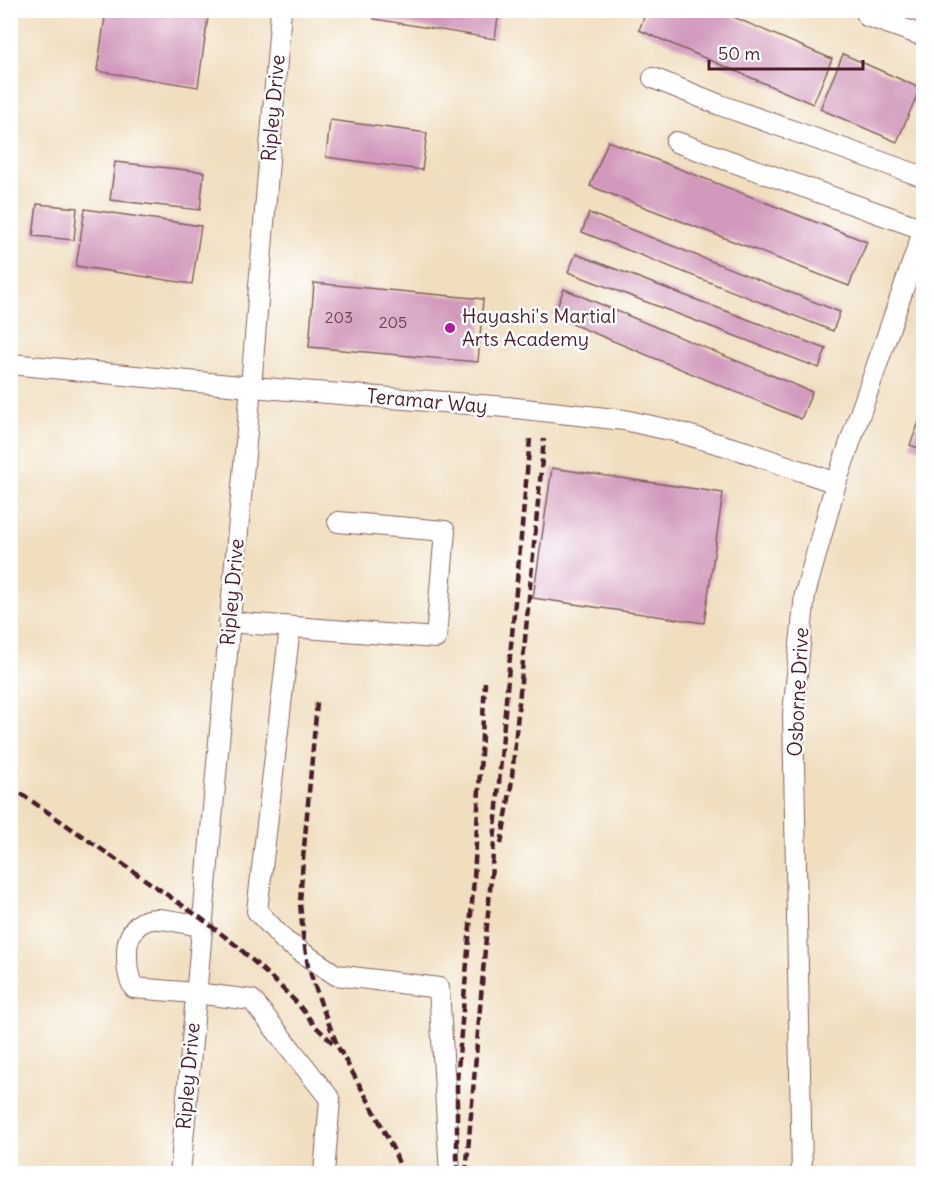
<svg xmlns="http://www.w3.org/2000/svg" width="934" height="1184" font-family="Delius,sans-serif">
<rect width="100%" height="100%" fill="#fff"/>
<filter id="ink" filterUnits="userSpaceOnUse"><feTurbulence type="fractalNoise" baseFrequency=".0167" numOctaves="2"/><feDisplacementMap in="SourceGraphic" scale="12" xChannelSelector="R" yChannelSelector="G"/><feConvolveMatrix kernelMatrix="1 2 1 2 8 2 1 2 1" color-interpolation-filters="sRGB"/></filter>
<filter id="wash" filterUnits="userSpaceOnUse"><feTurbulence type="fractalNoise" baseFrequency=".008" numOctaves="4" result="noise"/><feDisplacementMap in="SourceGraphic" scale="24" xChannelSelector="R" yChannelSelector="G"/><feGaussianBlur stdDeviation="1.35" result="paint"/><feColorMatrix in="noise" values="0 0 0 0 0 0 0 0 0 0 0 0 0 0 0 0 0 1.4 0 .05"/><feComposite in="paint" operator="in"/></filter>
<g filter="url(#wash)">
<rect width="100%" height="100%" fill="#f0debf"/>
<g id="blocks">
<g fill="#d299bc">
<polygon points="106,10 209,10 198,87 97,71"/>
<polygon points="375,10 499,10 495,39 374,19"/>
<polygon points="647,10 717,10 832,59 813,104 639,30"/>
<polygon points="843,54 920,88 897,142 820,109"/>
<polygon points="330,120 427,133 422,170 326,157"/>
<polygon points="608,141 867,242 849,286 590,186"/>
<polygon points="115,162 204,172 200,210 110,200"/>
<polygon points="37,204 77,208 74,240 33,236"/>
<polygon points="85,209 201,226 192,284 76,266"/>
<polygon points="589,213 840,312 833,331 582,232"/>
<polygon points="576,254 826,349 819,368 568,272"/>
<polygon points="314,283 483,299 478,362 309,347"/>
<polygon points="564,289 812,392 801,419 553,316"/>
<polygon points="923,412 924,412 924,450 910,445"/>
<polygon points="552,468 723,493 704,623 533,598"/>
</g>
</g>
</g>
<g filter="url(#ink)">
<use href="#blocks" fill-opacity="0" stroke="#84625f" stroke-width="1.5"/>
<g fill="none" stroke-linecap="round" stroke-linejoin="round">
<g stroke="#84625f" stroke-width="22">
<g id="minor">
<polyline points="867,16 924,36"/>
<polyline points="653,78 720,105 924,177"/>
<polyline points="676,142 923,229"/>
<polyline points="10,364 251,387 506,407 624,420 674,431 743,451 836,483"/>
<polyline points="229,622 436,638 445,531 338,522"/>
<polyline points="290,627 257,911 285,941 336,975 439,988 450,1174"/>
<path d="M201 926C188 924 166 918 154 919 137 920 127 935 127 951 127 965 127 976 134 988L195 993 252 1000 330 1099 324 1174"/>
<polyline points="180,1174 251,387 281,10"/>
<polyline points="802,1174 793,714 805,594 836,483 924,229"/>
</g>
</g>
<use href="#minor" stroke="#fff" stroke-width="20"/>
<g stroke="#4a1f2b" stroke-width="4.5" stroke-dasharray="9 4.5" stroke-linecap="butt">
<polyline points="317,703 303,859 300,903 303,935 308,966 321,1004 338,1047 373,1109 394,1151 403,1174"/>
<polyline points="10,786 202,919 237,946 279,985 298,1004 315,1026 333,1043"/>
<polyline points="501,844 511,787 544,439"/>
<polyline points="457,1174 457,1081 474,879 485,682"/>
<polyline points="466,1174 506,700 530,439"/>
</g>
</g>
</g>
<circle fill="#b5179e" stroke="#fff" stroke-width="2" cx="450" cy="328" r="6"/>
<g text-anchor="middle" stroke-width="5" stroke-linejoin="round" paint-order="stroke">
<g font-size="16" fill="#6c3e4f">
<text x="339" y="323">203</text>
<text x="393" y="328">205</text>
</g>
<g font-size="20" fill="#4a1f2b" stroke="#fff">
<text transform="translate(273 108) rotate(-85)" y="7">Ripley Drive</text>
<text transform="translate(427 401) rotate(5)" y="7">Teramar Way</text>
<text transform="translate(232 592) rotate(-85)" y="7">Ripley Drive</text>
<text transform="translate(798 692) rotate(-87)" y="7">Osborne Drive</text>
<text transform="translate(188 1076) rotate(-85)" y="7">Ripley Drive</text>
</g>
<g font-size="20" fill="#4a1f2b" stroke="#fff" text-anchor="start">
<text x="462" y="323">Hayashi's Martial<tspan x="462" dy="23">Arts Academy</tspan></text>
</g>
</g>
<rect width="934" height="1184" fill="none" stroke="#fff" stroke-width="36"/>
<path d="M709 60v9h154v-9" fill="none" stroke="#4a1f2b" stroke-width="3"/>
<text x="718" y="60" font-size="18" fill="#4a1f2b" stroke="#ffffff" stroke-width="4.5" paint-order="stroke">50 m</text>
</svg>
